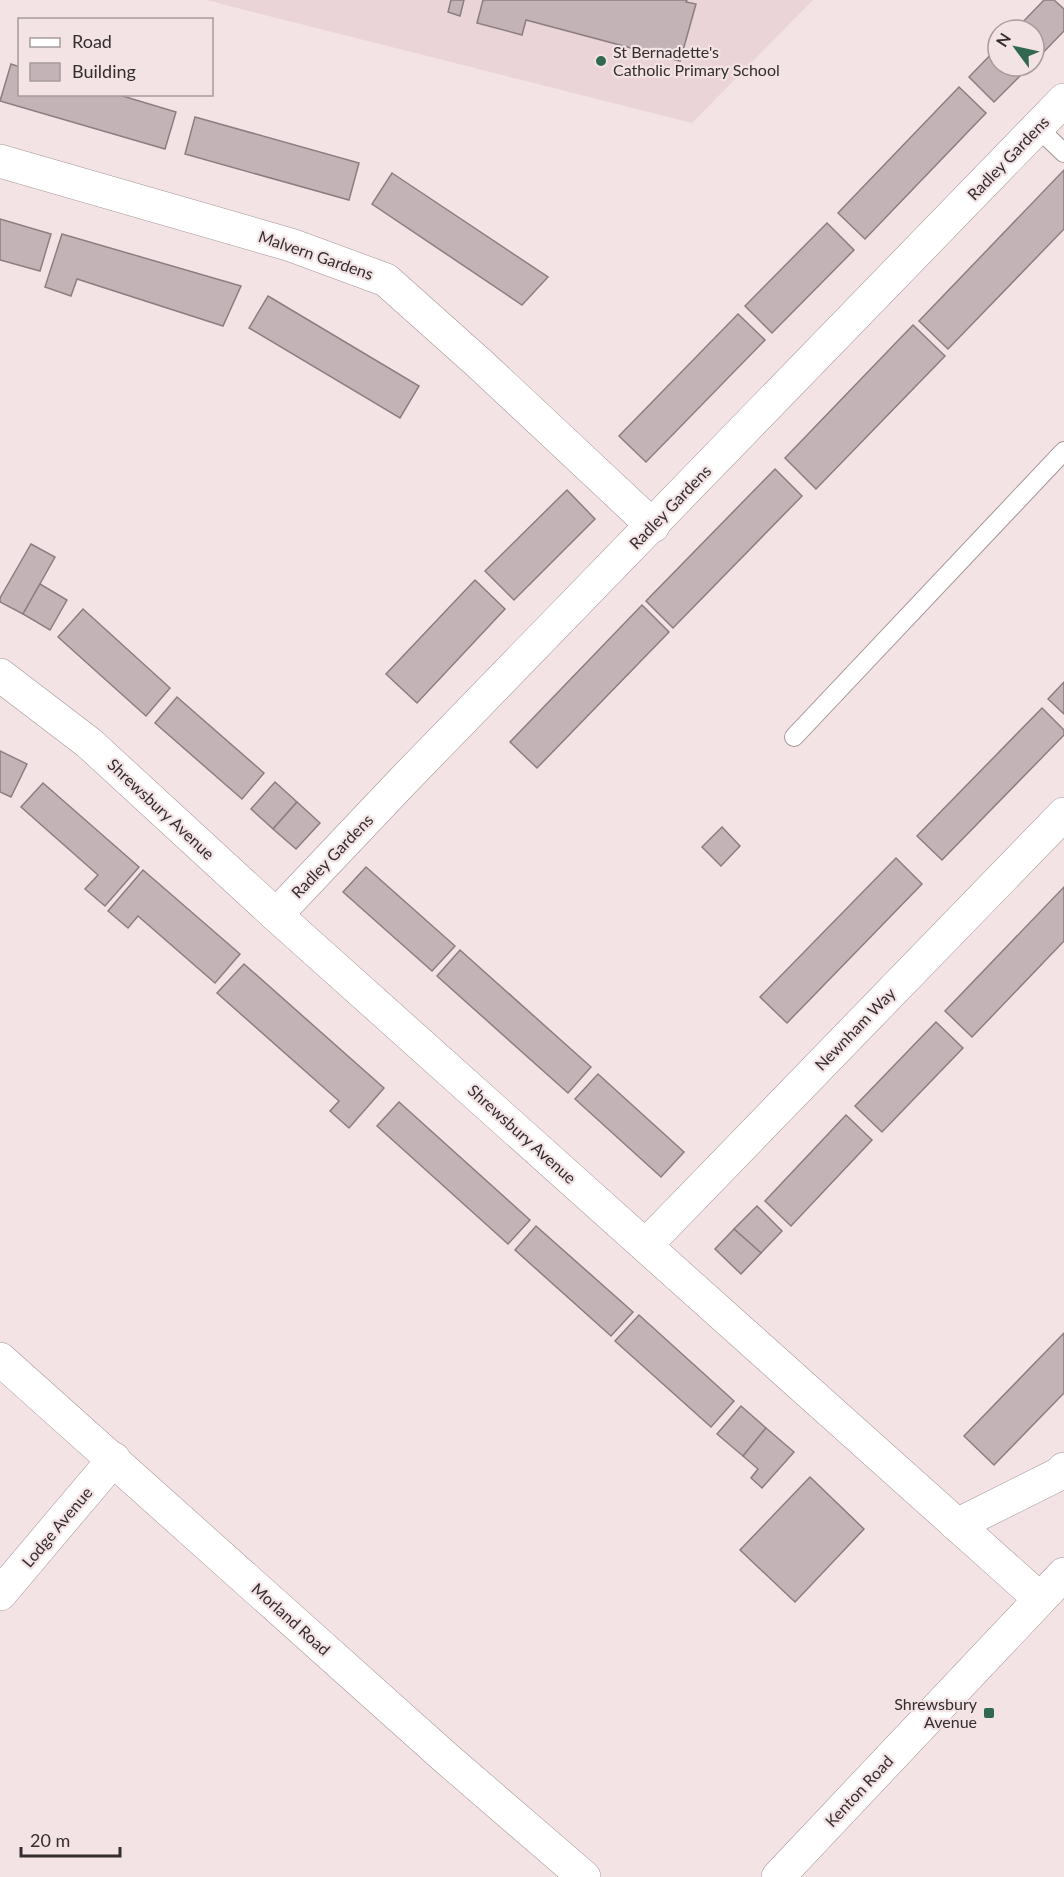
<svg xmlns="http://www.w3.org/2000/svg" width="1064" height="1877" font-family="Lato,sans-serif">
<rect width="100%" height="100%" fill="#f3e3e5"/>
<polygon fill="#ebd4d7" points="206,0 813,0 692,123"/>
<g fill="#c3b3b6" stroke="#8c7e80" stroke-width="1.5">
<polygon points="451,0 464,0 460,16 448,12"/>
<polygon points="483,0 687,0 686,2 696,4 680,61 526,20 522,35 477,23"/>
<polygon points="1044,0 1054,0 1064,9 1064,31 1034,62 1034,30 1015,30"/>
<polygon points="998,47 998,66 1030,66 994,102 969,77"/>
<polygon points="11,64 20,67 20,94 116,94 176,112 165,149 0,101"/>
<polygon points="959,87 986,113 865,239 838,213"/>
<polygon points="195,117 359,163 349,200 185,154"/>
<polygon points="1064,170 1064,229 948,349 919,321"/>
<polygon points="392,173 548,277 522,305 372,204"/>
<polygon points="0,219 51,234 40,271 0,260"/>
<polygon points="827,223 854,250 772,333 745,306"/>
<polygon points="62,234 241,286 223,326 77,279 71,296 45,287"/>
<polygon points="268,296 419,386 400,418 249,328"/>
<polygon points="738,314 765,340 646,462 619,436"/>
<polygon points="913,325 945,356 816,489 785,458"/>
<polygon points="775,469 802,496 673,628 646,601"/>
<polygon points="567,490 595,519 514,600 485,571"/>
<polygon points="31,544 55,557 23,614 0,602 0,598"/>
<polygon points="475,580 505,609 417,703 386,674"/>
<polygon points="40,584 67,600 50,630 23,614"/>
<polygon points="642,605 669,632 537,768 510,742"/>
<polygon points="83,609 170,688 146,716 58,637"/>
<polygon points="1064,682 1064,714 1048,699"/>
<polygon points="177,697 264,773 242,799 155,723"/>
<polygon points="1042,708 1064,730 1064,735 942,860 917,836"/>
<polygon points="0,751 27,764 11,797 0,792"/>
<polygon points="275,782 297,802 273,829 251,809"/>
<polygon points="43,783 139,867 105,906 85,889 98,875 21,807"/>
<polygon points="297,802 320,823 296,849 273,829"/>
<polygon points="722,827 740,846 721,866 702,847"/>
<polygon points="896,858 922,884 787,1023 760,997"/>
<polygon points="366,867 455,946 432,971 343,892"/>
<polygon points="143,870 240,954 215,983 138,916 128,928 108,911"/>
<polygon points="1064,887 1064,941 972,1037 945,1011"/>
<polygon points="460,950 591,1067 568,1093 437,976"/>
<polygon points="244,964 384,1088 349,1128 330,1111 339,1101 217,993"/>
<polygon points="936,1022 963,1048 882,1132 855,1106"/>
<polygon points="598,1074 684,1152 661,1177 575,1099"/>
<polygon points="399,1102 530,1220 508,1244 377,1126"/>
<polygon points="846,1115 872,1140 791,1226 765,1201"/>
<polygon points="757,1206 782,1231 761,1253 734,1229"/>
<polygon points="536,1226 633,1312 611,1336 515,1250"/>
<polygon points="734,1229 761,1253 741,1274 715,1249"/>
<polygon points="639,1315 734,1401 711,1427 615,1341"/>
<polygon points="1064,1333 1064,1393 994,1465 964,1436"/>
<polygon points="741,1406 766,1428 743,1456 717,1434"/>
<polygon points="766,1428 794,1452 762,1488 751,1478 758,1469 743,1456"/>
<polygon points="810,1477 864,1529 795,1602 740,1550"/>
</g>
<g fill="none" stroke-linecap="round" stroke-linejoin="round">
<g stroke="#a39496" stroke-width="20">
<g id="service">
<polyline points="1037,127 1064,153"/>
<polyline points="794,737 1064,451"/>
</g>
</g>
<g stroke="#a39496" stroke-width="34">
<g id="minor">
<polyline points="0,161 291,245 386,280 480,364 653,526"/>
<polyline points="0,675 89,743 276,915 1040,1599"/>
<polyline points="276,915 402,782 1064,100"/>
<polyline points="646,1245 1064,814"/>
<polyline points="0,1359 446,1758 584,1877"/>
<polyline points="957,1525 1059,1474 1064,1469"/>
<polyline points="0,1594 114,1459"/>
</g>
</g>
<g stroke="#a39496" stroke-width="34">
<polyline id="primary" points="778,1877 1064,1574"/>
</g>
<use href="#service" stroke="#fff" stroke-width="18"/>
<use href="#minor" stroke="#fff" stroke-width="33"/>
<use href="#primary" stroke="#fff" stroke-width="33"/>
</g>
<g fill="#32684f" stroke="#f3e3e5" stroke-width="2">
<circle cx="601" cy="61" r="6"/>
<rect x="983" y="1707" width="12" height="12" rx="3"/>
</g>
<g text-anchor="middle" stroke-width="4.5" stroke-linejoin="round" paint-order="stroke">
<g font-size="16" fill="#342e2f" stroke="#f3e3e5" text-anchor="start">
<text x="613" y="58">St Bernadette's<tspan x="613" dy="18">Catholic Primary School</tspan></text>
<text x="977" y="1710" text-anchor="end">Shrewsbury<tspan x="977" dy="18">Avenue</tspan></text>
</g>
<g font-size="16" fill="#342e2f" stroke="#f3e3e5">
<text transform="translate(1008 158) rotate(-46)" y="6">Radley Gardens</text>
<text transform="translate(316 255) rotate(19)" y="6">Malvern Gardens</text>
<text transform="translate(670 507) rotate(-46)" y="6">Radley Gardens</text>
<text transform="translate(161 809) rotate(43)" y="6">Shrewsbury Avenue</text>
<text transform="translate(332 856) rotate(-46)" y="6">Radley Gardens</text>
<text transform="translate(855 1029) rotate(-46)" y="6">Newnham Way</text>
<text transform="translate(522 1134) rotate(42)" y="6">Shrewsbury Avenue</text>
<text transform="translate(57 1527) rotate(-50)" y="6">Lodge Avenue</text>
<text transform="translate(291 1619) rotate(42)" y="6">Morland Road</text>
<text transform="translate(859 1791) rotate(-47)" y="6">Kenton Road</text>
</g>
</g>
<rect x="18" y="18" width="195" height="78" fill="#f3e3e5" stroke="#a79b9c" stroke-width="1.5"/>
<rect x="30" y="38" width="30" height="9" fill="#ffffff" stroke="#a79b9c" stroke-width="1.5"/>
<text x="72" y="48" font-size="18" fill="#342e2f">Road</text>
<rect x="30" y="63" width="30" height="18" fill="#c3b3b6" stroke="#a79b9c" stroke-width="1.5"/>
<text x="72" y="78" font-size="18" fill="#342e2f">Building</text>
<g transform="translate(1016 48) rotate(303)"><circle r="28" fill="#f3e3e5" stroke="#a79b9c" stroke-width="1.5"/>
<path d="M0-4.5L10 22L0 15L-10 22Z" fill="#32684f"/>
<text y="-9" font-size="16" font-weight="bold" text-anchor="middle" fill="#342e2f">N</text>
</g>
<path d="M21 1847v9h99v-9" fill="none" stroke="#342e2f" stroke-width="3"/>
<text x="30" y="1847" font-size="18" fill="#342e2f" stroke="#f3e3e5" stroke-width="4.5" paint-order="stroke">20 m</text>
</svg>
